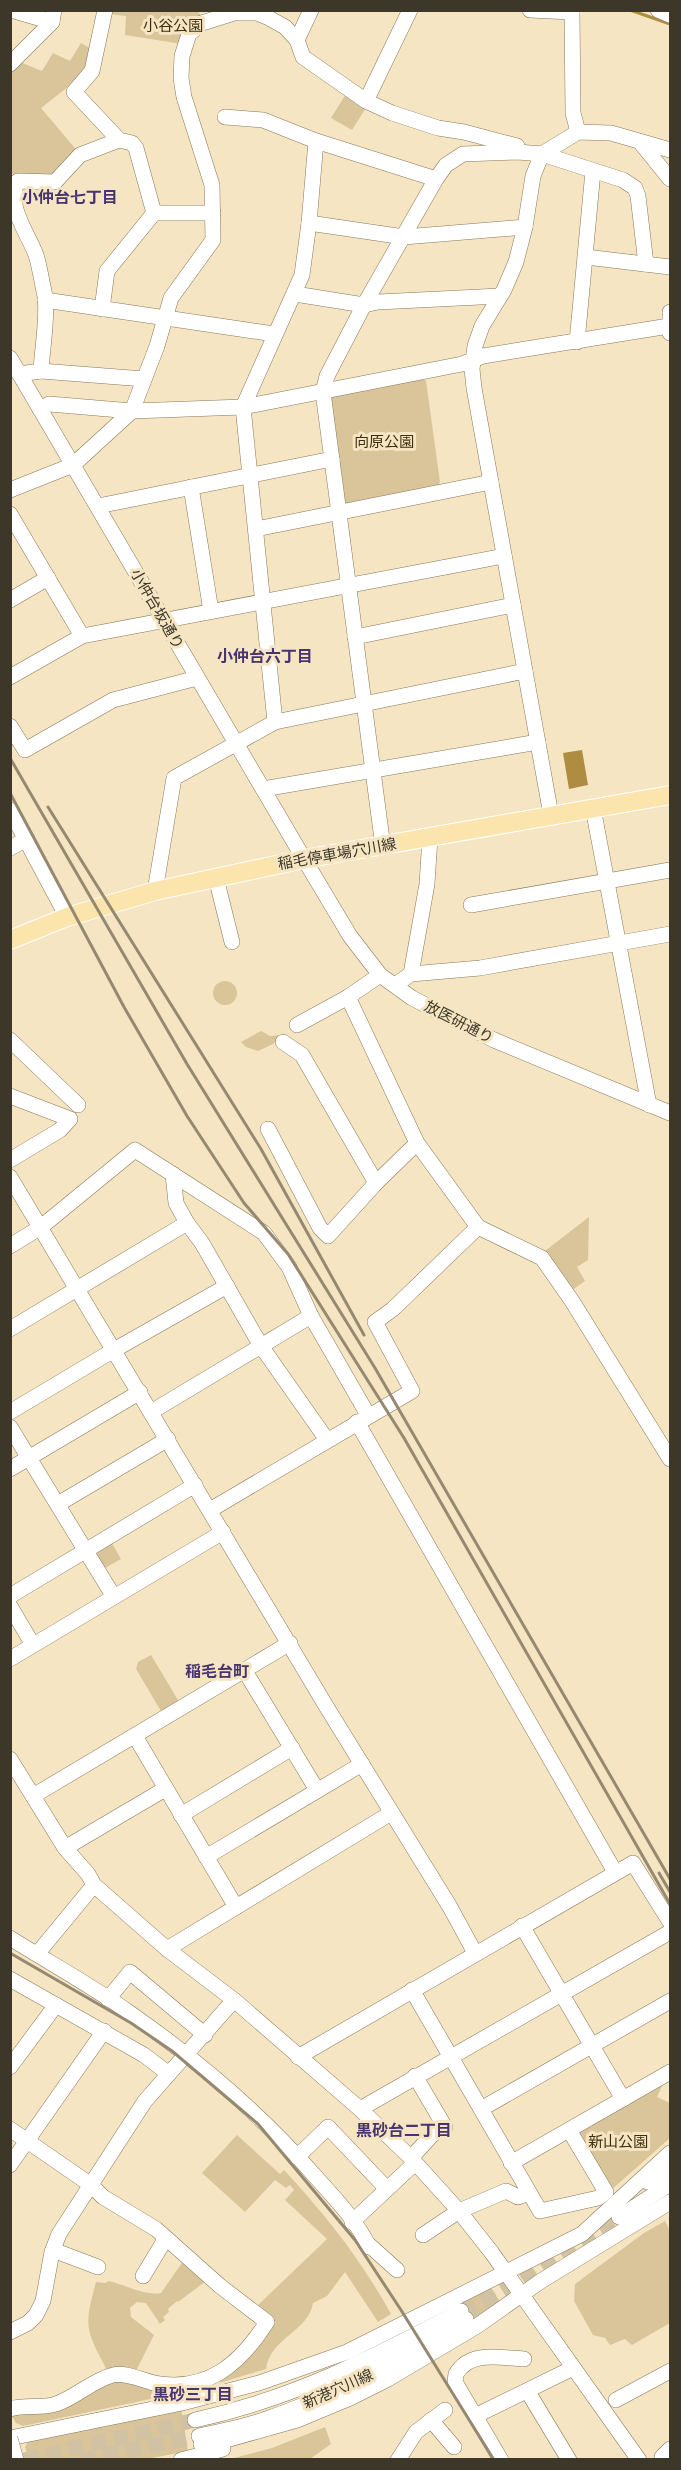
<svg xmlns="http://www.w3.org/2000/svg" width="681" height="2470" font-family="'DM Sans','Noto Sans JP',sans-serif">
<rect width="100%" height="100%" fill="#f6e5c2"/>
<g fill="#d9c599">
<polygon points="109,10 191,10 199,12 201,18 182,44 125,35 126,16 109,14"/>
<polygon points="81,43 95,51 88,71 41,108 79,153 54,180 20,179 11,173 11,71 20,62 42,71 53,53 70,61"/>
<polygon points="346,94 367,106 352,130 331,118"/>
<polygon points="421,378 426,381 440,482 436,489 347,506 341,502 328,401 333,395"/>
<circle cx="225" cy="993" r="12"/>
<polygon points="261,1031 270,1036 282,1035 273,1044 258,1051 246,1047 241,1042"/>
<polygon points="589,1217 588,1260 577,1267 585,1281 568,1293 541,1254"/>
<polygon points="110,1540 121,1559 105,1568 97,1556 99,1547"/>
<polygon points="151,1655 181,1705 167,1713 161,1711 136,1669 138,1662"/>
<polygon points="660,2085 662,2086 657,2097 670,2103 670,2138 610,2191 577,2135 579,2129"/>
<path d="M237 2135 280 2174 284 2170C325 2214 362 2261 391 2314L378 2322 345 2272 327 2296 313 2303C309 2331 270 2338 266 2369L219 2383 254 2350 276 2322 256 2307 327 2239 285 2200 294 2190 290 2185 286 2188 275 2180 245 2212 202 2173Z"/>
<polygon points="665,2221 670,2231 670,2323 632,2345 625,2339 610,2345 605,2338 593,2335 574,2301 575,2284 644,2233"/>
<path d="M184 2260 206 2281 178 2302 177 2301 168 2309 169 2312 163 2317 165 2320 160 2324 146 2303 137 2302 130 2308 131 2317 154 2335 135 2373 107 2370C85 2328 84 2327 96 2282L105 2283 109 2281C126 2285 144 2296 161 2293Z"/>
<polygon points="488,2290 499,2306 473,2323 460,2303"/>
<polygon points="110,2379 167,2388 169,2395 23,2426 16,2423 11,2414"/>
<polygon points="181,2408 188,2451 147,2459 29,2460 25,2447 30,2438"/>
<polygon points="325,2427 331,2444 310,2459 230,2459 272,2448"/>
</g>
<polygon fill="#ae8d41" points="582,750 588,785 569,789 563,753"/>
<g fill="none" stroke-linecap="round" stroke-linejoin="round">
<polyline stroke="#ae8d41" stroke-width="3" points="630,10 670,24"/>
<g stroke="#d1c2a3" stroke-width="15" stroke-dasharray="15 8" stroke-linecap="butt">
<polyline points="461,2311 520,2270"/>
<polyline points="466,2319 619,2217"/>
<polyline points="24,2460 195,2420"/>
<polyline points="81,2460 199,2436"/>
</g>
<g stroke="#877858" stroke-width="16">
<g id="minor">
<polyline points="11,10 52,22"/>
<polyline points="105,10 92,71 74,92 119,140 132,143 136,148 154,213 213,213"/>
<polyline points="530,10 572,12"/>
<polyline points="572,10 573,113 578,132"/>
<polyline points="658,10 670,15"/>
<polyline points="297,40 311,10"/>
<polyline points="10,64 52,22 54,10"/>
<polyline points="366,101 410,10"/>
<polyline points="225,117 263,120 316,141 436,179"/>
<polyline points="640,142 670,179"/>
<polyline points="309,223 404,237 525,227"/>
<polyline points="586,257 670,267"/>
<polyline points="295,294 364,305 378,302 500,296"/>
<polyline points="45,300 274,334"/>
<polyline points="102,309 107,271 154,213"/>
<polyline points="670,312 670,333"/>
<polyline points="577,342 593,171"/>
<polyline points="10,358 304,859 350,936 380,975 412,998 494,1040 670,1113"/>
<polyline points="41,371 144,379"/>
<path d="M19 374 41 371C42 349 48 318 45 296 42 283 40 268 36 255 28 233 5 205 18 181L55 182 80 155 119 140"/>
<polyline points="40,409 49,404 132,411 243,407 462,364 483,356 669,326"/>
<polyline points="191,487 211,611"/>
<polyline points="10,490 73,465 132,411 157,346 171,298 213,240 212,185 184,97 181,78 182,56 189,34 202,23 234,13 257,13 267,17 285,27 297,40 303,57 366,101 392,113 438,128 464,132 517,146"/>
<polyline points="98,506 332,459"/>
<polyline points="10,514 82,636"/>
<polyline points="256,529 491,482"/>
<polyline points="10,600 48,578"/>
<polyline points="355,637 513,605"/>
<polyline points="10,677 82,636 504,556"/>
<polyline points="275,722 243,407 302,275 309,223 316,141"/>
<polyline points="10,726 25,750 113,700 197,678"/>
<polyline points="263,789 538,742"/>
<polyline points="593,808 649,1105"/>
<polyline points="10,810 67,917"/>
<polyline points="551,815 474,388 472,369 475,346 482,326 504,290 516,262 525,227 533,176 542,154 578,132 611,133 670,150"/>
<polyline points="383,847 323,392 327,376 364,305 436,179 446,165 463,154 518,152 542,154 623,180 635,188 638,196 646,264"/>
<polyline points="10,848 27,839"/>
<polyline points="216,878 232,942"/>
<polyline points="155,891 174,778 275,722 525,671"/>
<polyline points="471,905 670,870"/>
<polyline points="411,974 427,884 430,837"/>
<polyline points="395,985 411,974 480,968 670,934"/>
<polyline points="297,1025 348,997 380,975"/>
<polyline points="10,1040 78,1105"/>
<polyline points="283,1042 302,1055 376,1183 417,1143"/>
<polyline points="10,1096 70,1119 60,1130 10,1160"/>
<polyline points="268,1129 320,1228 328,1236 376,1183"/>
<polyline points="173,1174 176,1203 187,1223 202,1243 261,1346 327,1440"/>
<polyline points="10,1177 326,1706 450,1907 475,1953"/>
<polyline points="478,1227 542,1258 572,1301 670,1459"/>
<polyline points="10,1246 41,1227 135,1150 264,1233 289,1267 311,1316 368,1415"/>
<polyline points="10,1329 187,1223"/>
<polyline points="10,1412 114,1350 227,1286"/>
<polyline points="151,1412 311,1316"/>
<polyline points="357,1422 615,1872"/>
<polyline points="10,1427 114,1597"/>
<polyline points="10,1469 140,1392"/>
<polyline points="58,1504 168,1439"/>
<polyline points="210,1510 412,1391 375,1322 393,1309 478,1227 417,1143 348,997"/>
<polyline points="10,1596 195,1485"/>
<polyline points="10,1606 33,1645"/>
<polyline points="10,1659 223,1532"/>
<polyline points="245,1671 317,1790"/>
<polyline points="135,1736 236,1907"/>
<polyline points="10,1759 65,1848 88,1874 94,1885 167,1949 234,2000 360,2109 411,2158 459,2211 492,2253 639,2460"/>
<polyline points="33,1796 290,1643"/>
<polyline points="181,1815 292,1748"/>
<polyline points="65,1848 165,1789"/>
<polyline points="206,1857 362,1764"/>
<polyline points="522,1926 623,2099"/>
<path d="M10 1938C50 1963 92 1986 130 2013 197 2060 260 2113 314 2175 333 2196 357 2221 369 2247"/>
<polyline points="167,1949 391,1813"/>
<polyline points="37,1954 94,1885"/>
<polyline points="10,1979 144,2055 169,2074"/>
<polyline points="412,1990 540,2211 598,2198 606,2192 569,2130"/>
<polyline points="108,1999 130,1972 205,2035"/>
<polyline points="298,2057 633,1863 670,1922"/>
<polyline points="10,2067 56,2005"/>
<polyline points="360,2109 670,1932"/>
<polyline points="481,2109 670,2001"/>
<path d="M10 2129 91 2185 103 2197 156 2229 220 2286 267 2322C240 2364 207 2393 154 2383 141 2380 126 2372 113 2375 93 2380 76 2397 56 2404 41 2409 25 2404 10 2409"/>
<polyline points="297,2157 328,2127 387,2189"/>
<polyline points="411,2158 432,2135 445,2127 415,2076"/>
<polyline points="511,2163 670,2072"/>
<polyline points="10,2165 104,2031"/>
<polyline points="647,2182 670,2167"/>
<polyline points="619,2217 670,2184"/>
<polyline points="352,2222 415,2163"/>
<polyline points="423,2235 459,2211 506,2191 518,2197 529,2193"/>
<polyline points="368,2244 397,2270"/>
<polyline points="53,2250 98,2267"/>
<polyline points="143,2276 166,2238"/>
<polyline points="10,2332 28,2323 36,2315 43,2301 52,2252 59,2234 145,2101 234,2000"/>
<polyline points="528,2392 569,2460"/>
<polyline points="616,2400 670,2371"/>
<polyline points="475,2416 573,2368"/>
<path d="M195 2420C295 2398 372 2358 461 2311"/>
<polyline points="431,2420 454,2447"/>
<path d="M199 2436C221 2431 245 2427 266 2419 338 2395 402 2357 466 2319"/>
<polyline points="10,2438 182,2403 259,2383 347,2352 582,2234 670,2153"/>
<polyline points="201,2444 219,2442 297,2420 350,2398 388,2379 477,2326 541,2281 670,2202"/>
<polyline points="662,2457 670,2449"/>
<polyline points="181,2460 223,2449"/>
<polyline points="398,2460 416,2432 445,2410"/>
<path d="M501 2460 455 2382 456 2374C470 2350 501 2358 524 2359"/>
</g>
</g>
<g stroke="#fff" stroke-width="20">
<polyline id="major" points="10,940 67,917 155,891 304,859 670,795"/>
</g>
<use href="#minor" stroke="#fff" stroke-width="15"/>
<use href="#major" stroke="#fce4ad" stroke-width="18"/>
<g stroke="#958971" stroke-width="3">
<polyline points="10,758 187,1064 375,1368 670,1879"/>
<polyline points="10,793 124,1007 187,1116 244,1203 288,1254 404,1438 670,1904"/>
<polyline points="48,807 261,1149 364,1335"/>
<polyline points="659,1873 670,1892"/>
<polyline points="10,1953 131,2023 172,2051 258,2124 355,2240 401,2310 494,2460"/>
</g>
<g stroke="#877858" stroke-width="16" stroke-linecap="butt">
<polyline id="minor-bridge" points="10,2438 16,2460"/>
</g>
<use href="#minor-bridge" stroke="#fff" stroke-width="15"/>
</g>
<g text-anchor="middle" stroke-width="6" stroke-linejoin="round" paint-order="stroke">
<g font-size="15" fill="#3e300e" stroke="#f6e5c2">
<text x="173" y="31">小谷公園</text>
<text x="384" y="447">向原公園</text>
<text x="618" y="2147">新山公園</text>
</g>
<g font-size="15" fill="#3d3729" stroke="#f6e5c2">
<text transform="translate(157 609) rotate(60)" y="5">小仲台坂通り</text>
<text transform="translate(337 854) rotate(-10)" y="5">稲毛停車場穴川線</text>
<text transform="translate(459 1022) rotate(27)" y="5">放医研通り</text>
<text transform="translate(338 2389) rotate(-24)" y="5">新港穴川線</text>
</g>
<g font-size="16" font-weight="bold" fill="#46336f" stroke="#f6e5c2">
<text x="70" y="203">小仲台七丁目</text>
<text x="265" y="662">小仲台六丁目</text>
<text x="217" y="1677">稲毛台町</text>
<text x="404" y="2136">黒砂台二丁目</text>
<text x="193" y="2400">黒砂三丁目</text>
</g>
</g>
<rect width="681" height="2470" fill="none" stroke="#3d3729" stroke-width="24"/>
</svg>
